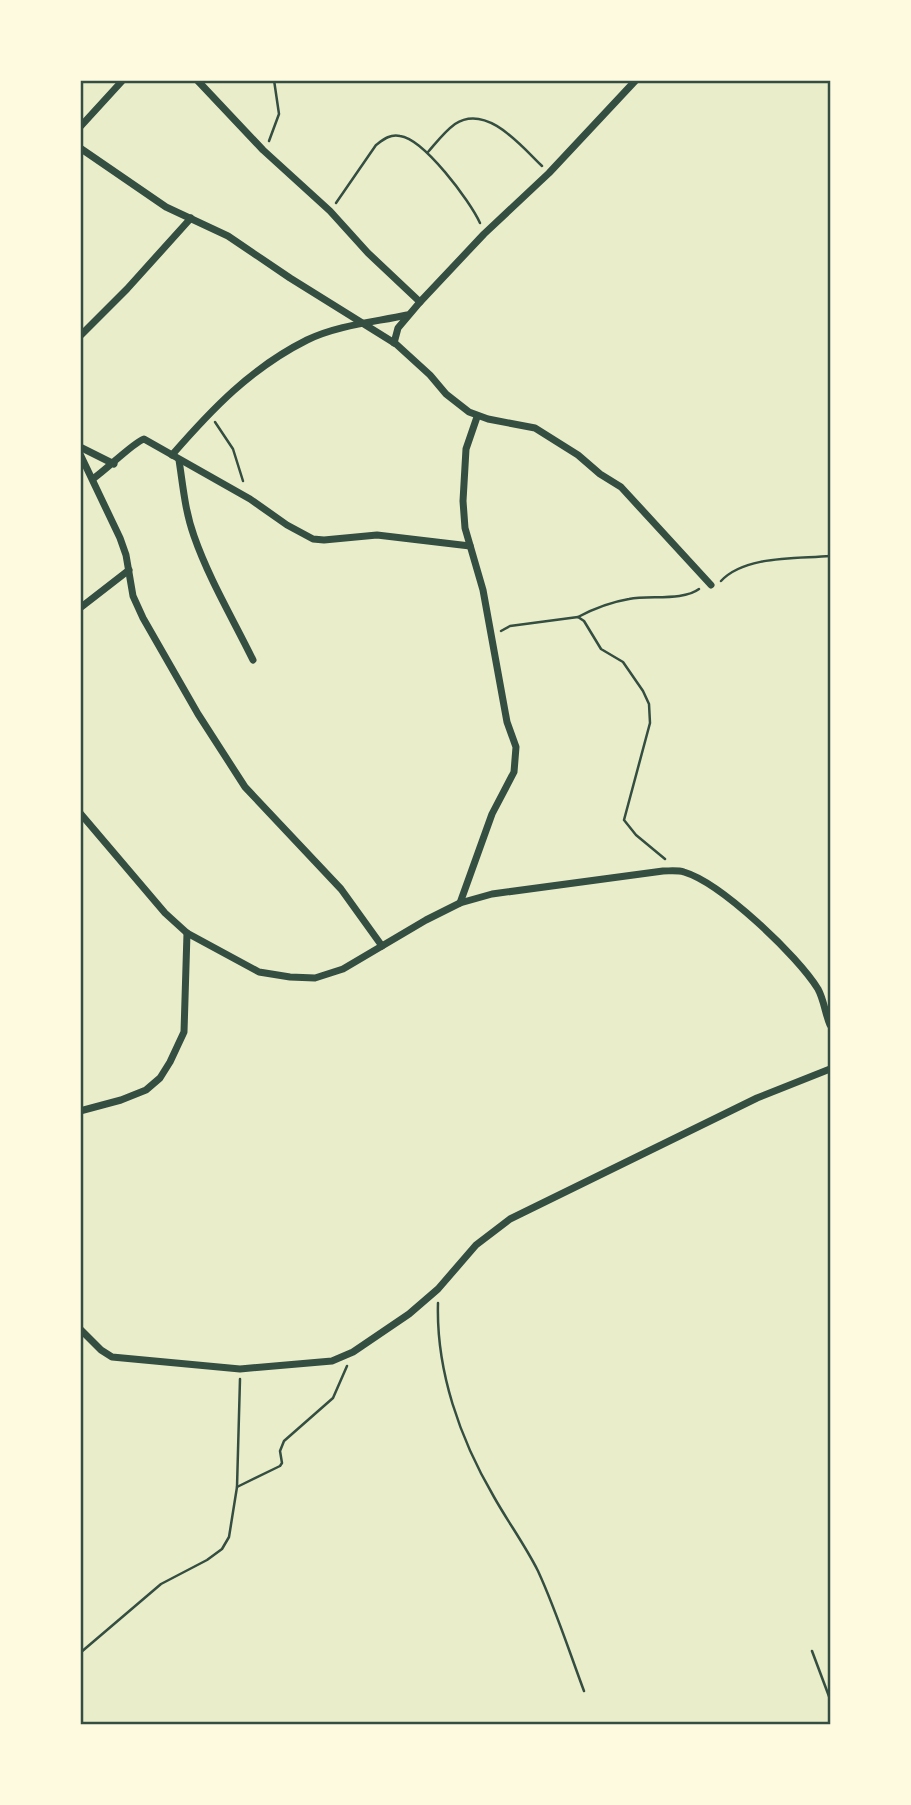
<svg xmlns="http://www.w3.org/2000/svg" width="911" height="1805" font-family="Quicksand,sans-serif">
<rect width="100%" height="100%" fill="#e9edc9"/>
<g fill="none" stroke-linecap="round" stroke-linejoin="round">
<g stroke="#344e41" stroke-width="2.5">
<polyline points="269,141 279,114 274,80"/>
<path d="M428 152C436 143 444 132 455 124 487 103 522 147 542 166"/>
<path d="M336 203 376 145C384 139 390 134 400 136 424 139 470 201 480 223"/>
<polyline points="215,422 233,449 243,481"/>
<path d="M721 581C745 555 798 559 830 556"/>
<path d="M578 617C595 608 611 602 629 599 650 595 683 601 699 589"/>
<polyline points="501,631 510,626 578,617 584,621 601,649 623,662 643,691 649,704 650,723 624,820 636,835 665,859"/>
<path d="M438 1303C436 1371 460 1439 494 1497 508 1522 525 1545 538 1571 556 1610 569 1651 584 1691"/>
<polyline points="237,1487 280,1466 282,1463 280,1451 284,1441 333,1398 347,1366"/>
<polyline points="812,1651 830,1699"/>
<polyline points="80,1653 161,1584 207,1560 222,1549 229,1537 237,1487 240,1379"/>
</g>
<g stroke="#344e41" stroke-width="7">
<polyline points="197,80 263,150 330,211 368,253 420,302"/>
<polyline points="80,127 123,80"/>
<polyline points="80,148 166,207 228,236 290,278 396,344 430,375 446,394 469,412 488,419 535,428 578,455 600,474 621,487 711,585"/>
<polyline points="80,336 127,289 191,218"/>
<polyline points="394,343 398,328 420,302 484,234 549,173 636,80"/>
<polyline points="80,447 114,464"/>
<polyline points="80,454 120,538 126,555 133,596 143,618 198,714 245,787 341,889 382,946"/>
<path d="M172 455C212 409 251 368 307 340 338 325 375 322 407 315"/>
<path d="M179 460C183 486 185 511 194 536 209 579 233 619 253 660"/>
<path d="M94 478C106 470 134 442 144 439L250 499 287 525 313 539 324 540 377 535 470 546"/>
<polyline points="80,608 129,570"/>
<path d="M80 813 165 913 187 933 259 972 290 977 315 978 343 969 426 920 460 903 492 894 663 871C670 871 678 870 684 872 721 883 798 956 818 989 824 1000 825 1013 830 1025"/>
<polyline points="460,903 492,814 514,772 516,747 507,722 483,590 465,528 463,501 466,449 477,417"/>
<polyline points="80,1111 121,1100 146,1090 160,1078 170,1062 184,1032 187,933"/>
<polyline points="80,1329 101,1350 112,1357 240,1369 332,1361 353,1352 409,1314 438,1289 476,1245 510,1219 757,1098 830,1069"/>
</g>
</g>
<rect width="911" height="1805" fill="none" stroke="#fefae0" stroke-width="164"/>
<rect x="82" y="82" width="747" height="1641" fill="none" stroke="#344e41" stroke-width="2.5"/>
</svg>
